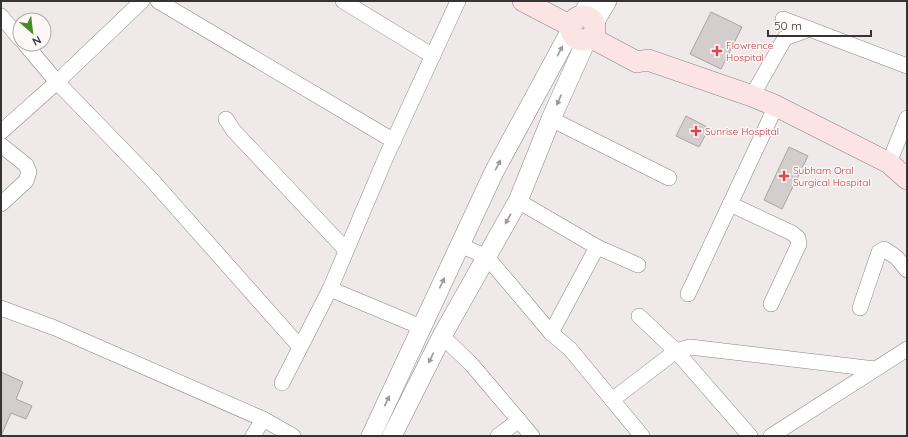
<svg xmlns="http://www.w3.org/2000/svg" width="908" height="437" font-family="Quicksand,sans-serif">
<rect width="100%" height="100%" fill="#efeae9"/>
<g fill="#d3cecc" stroke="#a8a4a2">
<polygon points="711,12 742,27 721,69 690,54"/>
<polygon points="686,116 709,128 699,147 676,136"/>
<polygon points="789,147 808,156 782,209 764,200"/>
<polygon points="1,372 23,382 16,399 32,406 26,419 11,413 1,436"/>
</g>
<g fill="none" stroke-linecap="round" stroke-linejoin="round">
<g stroke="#898583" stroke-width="16">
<g id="minor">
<polyline points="158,1 394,141"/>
<polyline points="343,1 433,56"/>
<polyline points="1,16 20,39"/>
<polyline points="783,19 907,66"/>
<polyline points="25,44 57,82 151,179 300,347"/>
<polyline points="752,96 785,38 810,29"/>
<polyline points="226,119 233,130 346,250"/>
<polyline points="551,119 669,178"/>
<polyline points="1,132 57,82 142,1"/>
<polyline points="1,145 26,165 29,172 26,181 1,204"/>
<polyline points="889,163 907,118"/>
<polyline points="518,201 597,247 551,333"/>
<polyline points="730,204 792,233 798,238 799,244 771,304"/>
<polyline points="460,245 487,257 551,333 570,349 642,436"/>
<polyline points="597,247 638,265"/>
<polyline points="688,294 776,106"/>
<polyline points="1,308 55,328 263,419 293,436"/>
<polyline points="860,308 879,252 884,249 896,257 907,270"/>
<polyline points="639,316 676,351 750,436"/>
<polyline points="421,327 330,289 386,157 458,1"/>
<polyline points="442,336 472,365 532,436"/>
<polyline points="282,383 330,289"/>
<polyline points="612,400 676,351 690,347 875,369"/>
<polyline points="253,436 263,419"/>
<polyline points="498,436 519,420"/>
<polyline points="771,436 907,349"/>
</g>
</g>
<g stroke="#898583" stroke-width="20">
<g id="tertiary">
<polyline points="582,16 590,1"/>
<polyline points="594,23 607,1"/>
<polyline points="371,436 494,172 571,30"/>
<polyline points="392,436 442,336 518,201 551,119 587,39"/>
</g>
</g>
<g stroke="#898583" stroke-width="22">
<g id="secondary">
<polyline points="523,1 571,26"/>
<circle cx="583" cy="28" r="12"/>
<polyline points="590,37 637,62 648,60 752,96 776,106 889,163 907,179"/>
</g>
</g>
<use href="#minor" stroke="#fff" stroke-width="15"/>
<use href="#tertiary" stroke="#fff" stroke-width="19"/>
<use href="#secondary" stroke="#fde4e4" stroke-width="21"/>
</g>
<defs><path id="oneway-solid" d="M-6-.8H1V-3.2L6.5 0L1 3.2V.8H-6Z"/></defs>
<g fill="#9a9a99">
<use href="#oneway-solid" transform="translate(560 51) rotate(-62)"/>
<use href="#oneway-solid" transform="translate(559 100) rotate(114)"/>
<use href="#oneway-solid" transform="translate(498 165) rotate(-62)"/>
<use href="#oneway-solid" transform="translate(508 219) rotate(119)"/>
<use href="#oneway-solid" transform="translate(442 283) rotate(-65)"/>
<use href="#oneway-solid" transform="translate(431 358) rotate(116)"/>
<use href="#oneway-solid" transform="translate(387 401) rotate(-65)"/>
</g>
<g fill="#e0444e" stroke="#fdf8f6" stroke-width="1.5">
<path d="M715 45h4v4h4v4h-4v4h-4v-4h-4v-4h4z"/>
<path d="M694 125h4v4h4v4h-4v4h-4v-4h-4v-4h4z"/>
<path d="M782 170h4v4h4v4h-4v4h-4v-4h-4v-4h4z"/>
</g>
<g text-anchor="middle" stroke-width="3" stroke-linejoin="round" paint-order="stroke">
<g font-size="10" fill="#be3a42" stroke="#fdf8f6" text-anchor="start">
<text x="726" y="49">Flowrence<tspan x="726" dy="12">Hospital</tspan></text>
<text x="705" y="135">Sunrise Hospital</text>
<text x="793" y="174">Subham Oral<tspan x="793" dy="12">Surgical Hospital</tspan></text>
</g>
</g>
<rect width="908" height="437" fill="none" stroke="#363433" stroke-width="4"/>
<g transform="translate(32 32) rotate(152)"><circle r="19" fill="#fdf8f6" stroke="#adaaa8"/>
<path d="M0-3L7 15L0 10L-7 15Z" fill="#48892a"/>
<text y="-6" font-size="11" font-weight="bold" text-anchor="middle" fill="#363433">N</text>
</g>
<path d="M768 30v6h103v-6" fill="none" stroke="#363433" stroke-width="2"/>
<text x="774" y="30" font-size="12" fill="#363433" stroke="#fdf8f6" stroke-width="3" paint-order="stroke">50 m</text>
</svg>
